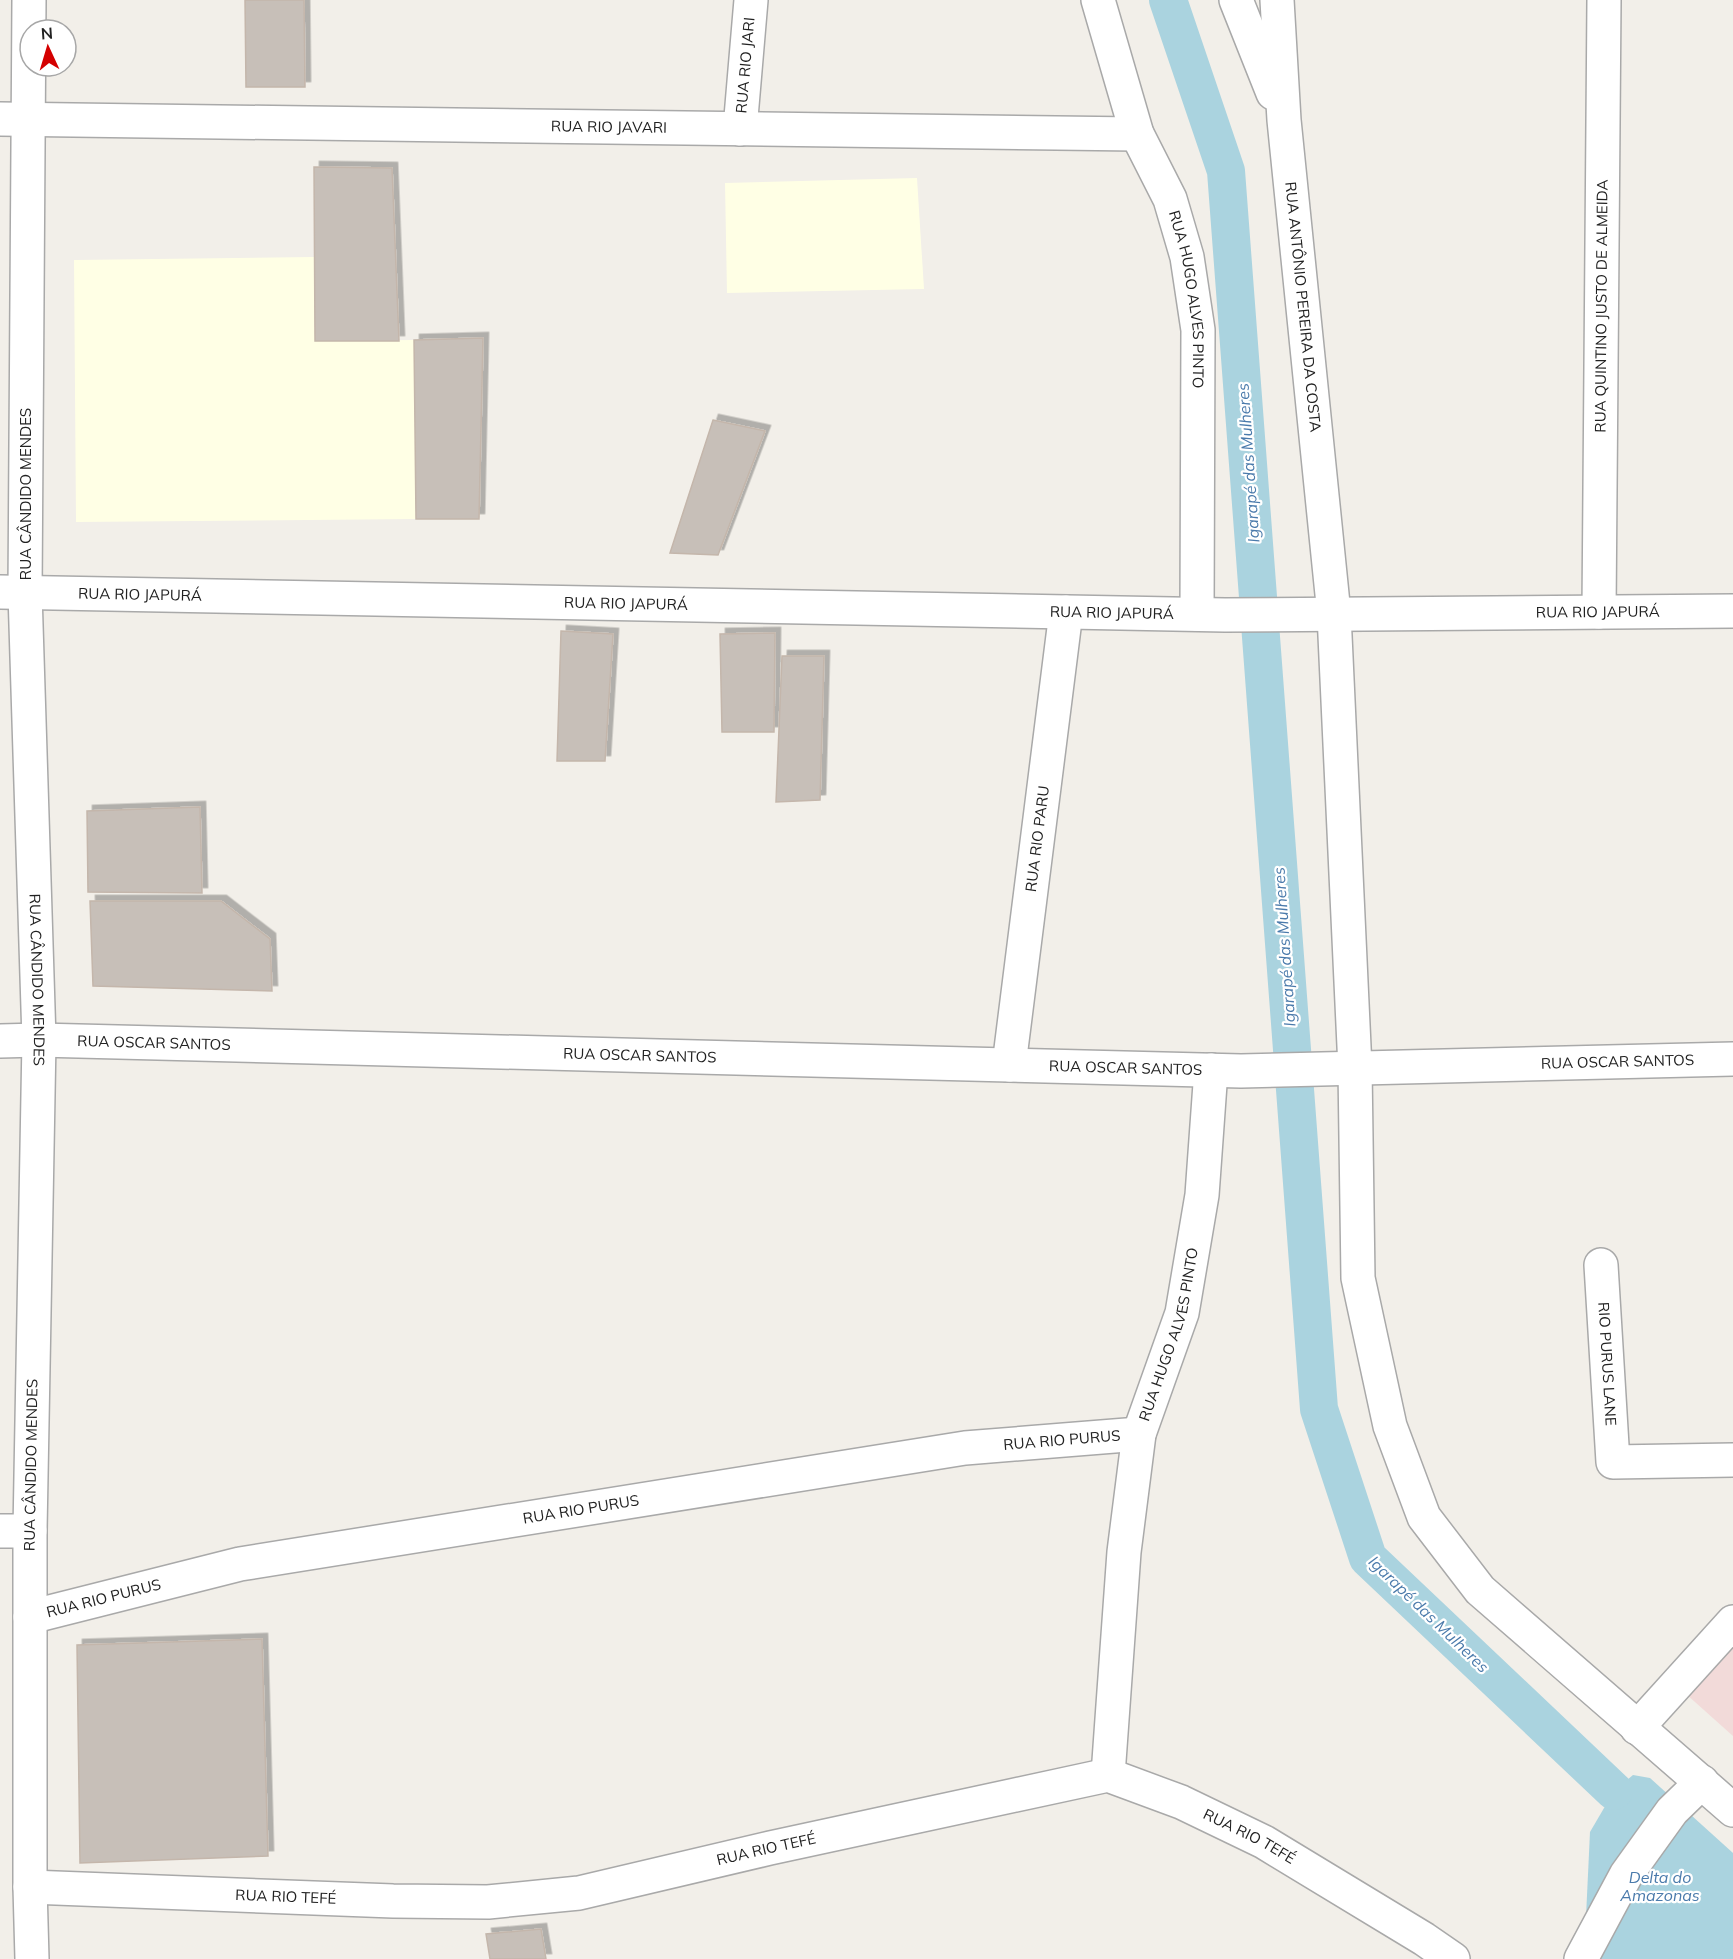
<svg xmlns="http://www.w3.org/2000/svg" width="1733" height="1959" font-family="Mulish,sans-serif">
<defs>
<filter id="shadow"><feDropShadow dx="5.5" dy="-5.5" stdDeviation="0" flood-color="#0004"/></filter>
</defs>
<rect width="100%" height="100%" fill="#f2efe9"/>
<polygon fill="#f2dad9" points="1733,1622 1733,1736 1676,1685"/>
<g fill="#ffffe5">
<polygon points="917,178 924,289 727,293 725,183"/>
<polygon points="314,257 315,341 414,340 416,519 76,522 74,260"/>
</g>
<polygon fill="#aad3df" points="1633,1775 1650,1778 1733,1853 1733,1959 1584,1959 1590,1832 1614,1791"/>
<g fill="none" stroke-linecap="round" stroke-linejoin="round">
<polyline stroke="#aad3df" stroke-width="38" points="1168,0 1226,171 1319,1409 1368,1558 1614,1791"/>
</g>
<g fill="#c7bfb8" stroke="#c4b6ab" stroke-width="1.5" filter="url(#shadow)">
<polygon points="245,0 304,0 305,87 246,87"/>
<polygon points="314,167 392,168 399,341 315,341"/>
<polygon points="483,338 479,519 416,519 414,340"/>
<polygon points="713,420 765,431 718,555 670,553"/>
<polygon points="561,631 613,634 605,761 557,761"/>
<polygon points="775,633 774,732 722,732 720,634"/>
<polygon points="782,656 824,656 820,800 776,802"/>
<polygon points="200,807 202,893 88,892 87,811"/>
<polygon points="90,901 221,901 270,939 272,991 93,986"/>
<polygon points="262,1639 268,1856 80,1863 77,1645"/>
<polygon points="541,1929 546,1959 490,1959 486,1934"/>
</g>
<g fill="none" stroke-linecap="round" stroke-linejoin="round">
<g stroke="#a9a9a9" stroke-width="36">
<g id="minor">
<path id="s1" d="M29 0 25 593 39 1040 30 1531V1887L32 1959"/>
<path id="s2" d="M1098 0 1137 134 1170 199 1187 257 1198 330 1197 614"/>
<polyline points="1236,0 1273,93"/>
<path id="s3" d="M1277 0 1284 120 1334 614 1355 1068 1358 1278 1390 1426 1424 1517 1480 1590 1733 1810"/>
<path id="s4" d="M0 119 1137 134"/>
<path id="s5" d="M740 129 751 0"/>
<path id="s6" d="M0 592 1225 615 1733 611"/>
<path id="s7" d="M1599 612 1604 0"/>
<path id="s8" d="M0 1041 39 1040 1241 1071 1733 1059"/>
<path id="s9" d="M1009 1065 1066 612"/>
<path id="s10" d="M1601 1265 1613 1462 1733 1460"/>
<polyline points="0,1531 30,1531"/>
<path id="s11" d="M30 1617 240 1564 965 1448 1139 1434"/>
<polyline points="1637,1728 1733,1622"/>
<path id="s12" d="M1108 1775 1124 1552 1139 1434 1182 1313 1202 1195 1211 1070"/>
<path id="s13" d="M30 1887 393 1901 488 1902 579 1893 770 1848 1108 1775 1181 1802 1264 1842 1424 1939 1453 1959"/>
<polyline points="1581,1959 1626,1875 1672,1811 1702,1782"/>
</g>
</g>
<use href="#minor" stroke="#fff" stroke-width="33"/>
</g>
<g text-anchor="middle" stroke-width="4.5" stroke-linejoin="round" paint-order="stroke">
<g font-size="15" fill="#222" stroke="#fff">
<text dy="5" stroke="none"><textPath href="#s5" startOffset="64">RUA RIO JARI</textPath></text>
<text dy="5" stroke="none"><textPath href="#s4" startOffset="609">RUA RIO JAVARI</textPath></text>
<text dy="5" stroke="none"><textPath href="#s2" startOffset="315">RUA HUGO ALVES PINTO</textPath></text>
<text dy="5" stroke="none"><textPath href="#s7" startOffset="306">RUA QUINTINO JUSTO DE ALMEIDA</textPath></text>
<text dy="5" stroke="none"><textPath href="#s3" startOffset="308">RUA ANTÔNIO PEREIRA DA COSTA</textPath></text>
<text transform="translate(26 494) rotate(-90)" y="5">RUA CÂNDIDO MENDES</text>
<text dy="5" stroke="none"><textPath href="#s6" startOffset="140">RUA RIO JAPURÁ</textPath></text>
<text dy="5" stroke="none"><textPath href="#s6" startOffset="626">RUA RIO JAPURÁ</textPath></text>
<text dy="5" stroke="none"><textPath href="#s6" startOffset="1598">RUA RIO JAPURÁ</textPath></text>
<text dy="5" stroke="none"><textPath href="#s6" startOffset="1112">RUA RIO JAPURÁ</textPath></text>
<text dy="5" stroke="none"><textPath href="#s9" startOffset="228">RUA RIO PARU</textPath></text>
<text dy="5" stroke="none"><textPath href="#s1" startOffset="980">RUA CÂNDIDO MENDES</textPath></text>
<text dy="5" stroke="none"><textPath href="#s8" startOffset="154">RUA OSCAR SANTOS</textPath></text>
<text dy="5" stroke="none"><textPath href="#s8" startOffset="640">RUA OSCAR SANTOS</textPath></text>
<text dy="5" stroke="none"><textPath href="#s8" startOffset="1618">RUA OSCAR SANTOS</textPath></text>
<text dy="5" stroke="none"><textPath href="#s8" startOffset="1126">RUA OSCAR SANTOS</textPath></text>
<text dy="5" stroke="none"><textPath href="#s12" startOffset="447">RUA HUGO ALVES PINTO</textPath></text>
<text dy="5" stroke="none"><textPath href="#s10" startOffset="99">RIO PURUS LANE</textPath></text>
<text dy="5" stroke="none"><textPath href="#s11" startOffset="1048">RUA RIO PURUS</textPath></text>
<text transform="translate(31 1465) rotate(-89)" y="5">RUA CÂNDIDO MENDES</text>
<text dy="5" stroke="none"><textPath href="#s11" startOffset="562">RUA RIO PURUS</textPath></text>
<text dy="5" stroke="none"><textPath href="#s11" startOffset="76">RUA RIO PURUS</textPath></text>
<text dy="5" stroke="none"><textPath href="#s13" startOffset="1246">RUA RIO TEFÉ</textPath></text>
<text dy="5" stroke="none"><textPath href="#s13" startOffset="742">RUA RIO TEFÉ</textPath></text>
<text dy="5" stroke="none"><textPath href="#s13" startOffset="256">RUA RIO TEFÉ</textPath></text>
</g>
<g font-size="16" font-style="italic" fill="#4a7aab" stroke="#fff">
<text transform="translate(1248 463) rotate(-94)" y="6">Igarapé das Mulheres</text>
<text transform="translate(1284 947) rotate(-94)" y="6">Igarapé das Mulheres</text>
<text transform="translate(1429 1614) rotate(44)" y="6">Igarapé das Mulheres</text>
<text x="1660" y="1883">Delta do<tspan x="1660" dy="18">Amazonas</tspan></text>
</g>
</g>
<g transform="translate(48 48) rotate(356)"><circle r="28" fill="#ffffff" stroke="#a7a7a7" stroke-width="1.5"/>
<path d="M0-4.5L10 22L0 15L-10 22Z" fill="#d40000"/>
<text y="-9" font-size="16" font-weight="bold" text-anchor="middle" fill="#222222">N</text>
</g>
</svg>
